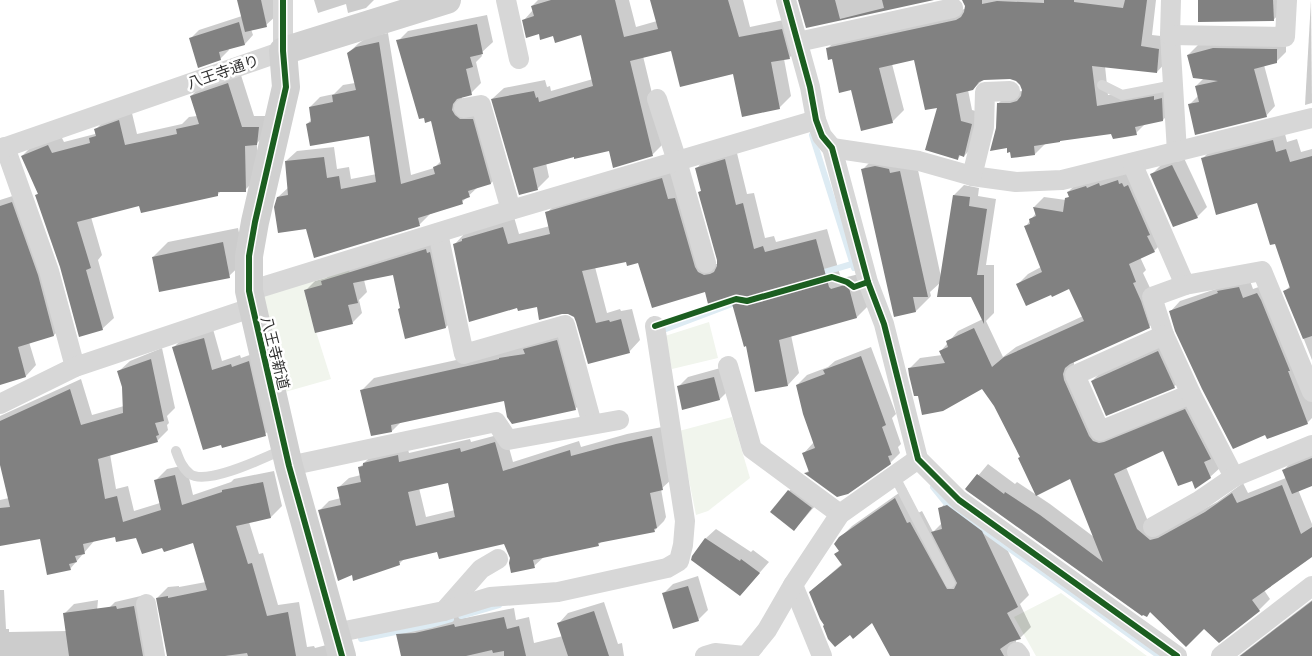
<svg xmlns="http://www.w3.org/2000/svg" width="1312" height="656" font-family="'DejaVu Sans','Noto Sans JP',sans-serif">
<rect width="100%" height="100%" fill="#fff"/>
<g fill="#f1f5ed">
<polygon points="348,268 353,284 306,300 331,379 285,392 263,293"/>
<polygon points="709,322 718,358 672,369 665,336"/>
<polygon points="732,417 750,478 708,511 696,515 679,431"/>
<polygon points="1061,593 1147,656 1036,656 1014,617"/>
</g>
<g fill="#0003" fill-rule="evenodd">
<polygon points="238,0 273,0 277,15 266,25 251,29 253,35 245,44 228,48 229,50 220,59 191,38 199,30 242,16"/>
<polygon points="314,0 374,0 366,8 348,13 346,4 318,13"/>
<polygon points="538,0 629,0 636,27 657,21 652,0 743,0 750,27 793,18 801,46 789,58 784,59 791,96 779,108 733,72 672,49 643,56 664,143 653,154 614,166 610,150 575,156 546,163 549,177 538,188 520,194 492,99 504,88 545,80 547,87 550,86 551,91 593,79 582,34 554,35 540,32 524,20 533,10 532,6"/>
<polygon points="805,0 928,0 807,27"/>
<polygon points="963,0 1156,0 1152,35 1170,37 1168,60 1157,72 1105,66 1108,95 1165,85 1174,108 1163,120 1146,123 1136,133 1112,133 1062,139 1060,141 1046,143 1035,154 1011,151 997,128 998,104 1009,92 1023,91 1021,84 1016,79 984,79 973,89 968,90 972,110 983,113 976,144 964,156 961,155 958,158 939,106 915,59 892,64 904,110 892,122 851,89 828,48 839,37 965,9 966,5"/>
<polygon points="1199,0 1282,0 1283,11 1273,20"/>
<polygon points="1311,0 1312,103 1305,105"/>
<polygon points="487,15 493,42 481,53 482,56 476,62 481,83 471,93 462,96 462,100 483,109 501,173 491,183 479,186 462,202 430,214 420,224 315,257 307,228 278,197 289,187 286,161 297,151 334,147 337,169 349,167 351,179 377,174 370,134 307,124 312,119 310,107 320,97 334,94 343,85 355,83 348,53 359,43 368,37 388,33 411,175 434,168 442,160 432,120 398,41 408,31"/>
<polygon points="1286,40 1286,52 1276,62 1264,65 1275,106 1266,116 1189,105 1198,96 1196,86 1204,78 1188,55 1198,45"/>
<polygon points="240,72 254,116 270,116 268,132 257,143 257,178 245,190 222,190 217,195 140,205 91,217 102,255 98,260 114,318 102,329 61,267 36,195 39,193 22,156 34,144 60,134 64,142 95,134 96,132 96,129 108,117 131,109 137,134 182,124 189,117 197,116 191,96 203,84"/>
<polygon points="1284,130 1287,142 1297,139 1301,152 1312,149 1312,360 1285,291 1290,286 1276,242 1258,201 1203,158 1214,147"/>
<polygon points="736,149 747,194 754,193 765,238 774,236 776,242 827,229 840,275 843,278 859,274 868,306 857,317 791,335 799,373 788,385 747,344 731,298 706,290 639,262 627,260 595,267 607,313 620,309 621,311 632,309 640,340 629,352 569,312 538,305 454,245 465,233 514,217 519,234 550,226 547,213 558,201 673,167 715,264 719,264 700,192 702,190 696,169 707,157"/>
<polygon points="877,155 915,156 941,277 954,195 964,185 979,188 978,196 996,199 986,265 994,265 994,313 986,321 1003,357 1016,347 1083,316 1070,287 1018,284 1028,274 1041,267 1026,226 1036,213 1034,207 1044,197 1066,200 1070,196 1068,192 1079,181 1128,170 1165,240 1154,251 1140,257 1146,270 1143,273 1151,290 1159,317 1149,327 1074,361 1074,369 1099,425 1196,399 1221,467 1210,477 1192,479 1163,449 1126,467 1147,519 1161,530 1170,527 1217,502 1243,483 1248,493 1286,478 1283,471 1293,460 1312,453 1312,482 1297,487 1312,524 1312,556 1264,590 1270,599 1259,610 1219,641 1204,627 1151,611 1146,616 967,489 988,464 1015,484 1017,482 1050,504 1094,537 1071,477 1021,457 996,405 982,388 919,395 910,368 920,358 942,355 940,352 958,331 983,319 971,296 941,282 930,292 931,296 916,311 895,315 862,170"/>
<polygon points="1183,156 1207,207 1197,217 1151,175 1162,164"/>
<polygon points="22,193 64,325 54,335 29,342 36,365 26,376 0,383 0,200"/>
<polygon points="238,228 245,261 229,276 153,257 168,242"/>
<polygon points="435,240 455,318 446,327 401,307 393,273 364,280 367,292 359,300 362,313 352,323 305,291 315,281 326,278 332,272"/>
<polygon points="1249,278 1253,289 1267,284 1312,399 1312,418 1307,423 1170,312 1180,301"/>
<polygon points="213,329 222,361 240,355 241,358 258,352 275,425 265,434 174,347 183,338"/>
<polygon points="569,329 587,397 575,409 505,399 401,422 392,431 372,435 362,390 374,378 511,348"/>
<polygon points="1168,341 1184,376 1174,387 1092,381 1102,371"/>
<polygon points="871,347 896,414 892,418 901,444 898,447 900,453 890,463 806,473 810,469 804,453 814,442 797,385 807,375 828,367 835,361"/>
<polygon points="162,348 175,408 167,416 169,423 167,425 168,430 157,441 110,454 116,489 128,486 134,511 160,503 155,481 167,469 186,465 193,495 231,482 234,479 274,471 282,506 271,517 249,522 259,554 263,553 278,605 299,602 307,647 314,646 315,648 334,643 337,656 168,656 157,598 168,587 179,586 179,587 206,582 194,541 163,546 137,536 116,536 95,540 70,569 41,538 0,545 0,500 9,498 0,459 0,416 81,379 92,415 124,406 123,387 118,372 130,361"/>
<polygon points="724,367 730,389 720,399 678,387 688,377"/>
<path d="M662 427 672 479 661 489 666 517 664 521 654 531 602 541 598 545 545 556 534 566 511 558 505 542 438 551 404 559 399 564 319 511 329 501 341 498 339 487 349 478 361 475 359 468 374 453 407 446 409 453 470 439 471 442 505 433 513 462 579 441 581 447 627 434ZM449 481 455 510 426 517 419 488Z"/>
<polygon points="799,481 822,498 794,530 789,491"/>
<polygon points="906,488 918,513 922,511 933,532 942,523 940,509 951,497 993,520 1029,595 1020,604 1031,627 1020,638 1016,639 1016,642 1022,652 1028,656 891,656 872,621 850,633 826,625 810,592 842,564 836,554 840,550 840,538 852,526"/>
<polygon points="716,529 751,552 753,550 769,562 740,595 705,539"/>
<polygon points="698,576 708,610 698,620 663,594 673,584"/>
<polygon points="0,590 4,590 6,629 9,629 9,632 67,631 64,614 74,604 98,600 93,656 0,656"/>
<polygon points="145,595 162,656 111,656 104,613 115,602"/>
<polygon points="1312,600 1312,656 1239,656"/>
<polygon points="604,602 618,644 622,643 624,656 402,656 397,634 407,625 464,615 465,618 514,608 516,620 529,617 534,643 563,636 559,623 568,613"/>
</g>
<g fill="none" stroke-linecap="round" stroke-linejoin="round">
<g stroke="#ddebf3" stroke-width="6">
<polyline points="812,135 854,268"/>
<polyline points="818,274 852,264"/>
<polyline points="658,332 740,301"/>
<polyline points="933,487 946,503 1159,656"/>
<polyline points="461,616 499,605"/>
<polyline points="361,639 430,625 451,619"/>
</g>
</g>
<g fill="#818181" fill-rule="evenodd">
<polygon points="237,0 261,0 267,27 245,32"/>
<polygon points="551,0 615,0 624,37 658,29 650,0 728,0 739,37 782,29 790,59 771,62 780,109 742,117 733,74 680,87 671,51 630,61 653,156 613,168 609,151 574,159 574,157 533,168 538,190 519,195 491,99 534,91 536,98 538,97 539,102 593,86 581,35 555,43 553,36 540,40 539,34 526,38 522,20 534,16 531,6"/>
<polygon points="798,0 835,0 840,19 884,8 882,0 934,0 806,28"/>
<polygon points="962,0 982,0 982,4 997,1 1044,3 1044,0 1074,0 1074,2 1123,8 1125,0 1147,0 1141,46 1159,49 1157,73 1092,66 1097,106 1154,96 1154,100 1162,98 1163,121 1135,127 1137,135 1113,139 1111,134 1060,141 1060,142 1034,146 1035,155 1011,158 1010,152 1007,153 1007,148 990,151 996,128 997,103 1010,103 1017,101 1021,96 1022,90 1020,85 1016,81 1010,79 984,80 979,82 973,90 956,94 961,121 972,124 964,157 959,155 958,160 925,150 937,108 925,110 914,60 879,68 893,123 861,131 851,90 839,93 832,59 828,60 826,48 956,20 961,17 964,12 965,6"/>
<polygon points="1198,0 1273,0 1274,21 1198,22"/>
<polygon points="239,22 245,45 219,52 221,60 198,68 189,38"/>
<polygon points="477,24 483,54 470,57 473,67 466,69 472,95 457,99 453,104 452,110 455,115 460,119 473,119 491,184 468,191 470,197 462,200 463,204 418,218 420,226 314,258 306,229 278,233 274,207 277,197 288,195 285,161 324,157 327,178 339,176 341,189 376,182 369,136 310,146 306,124 311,122 309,107 333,102 332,95 356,90 347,53 356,47 379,42 401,184 435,174 433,167 441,164 431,121 425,123 424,118 419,119 396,40"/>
<polygon points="1213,48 1277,49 1277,63 1254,69 1267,117 1195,135 1188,104 1199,102 1195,86 1218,81 1193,78 1187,55"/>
<polygon points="228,83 242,127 259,127 257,145 245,146 246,192 218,192 218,196 141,213 139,206 77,222 91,268 86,270 103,330 79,337 60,267 35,195 38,194 21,156 48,145 52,153 90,143 89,138 96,136 94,129 119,120 125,145 177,134 176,129 199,124 190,96"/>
<polygon points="1273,140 1276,152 1286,149 1290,162 1312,156 1312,336 1303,339 1283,291 1290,288 1275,244 1270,245 1257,203 1216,215 1201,158"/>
<polygon points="725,159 736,205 743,203 754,249 763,246 765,252 816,239 829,287 831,289 848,284 857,318 779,340 788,386 755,392 746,346 744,347 731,300 708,304 705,292 652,308 638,263 627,266 626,262 582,271 596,323 609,320 610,322 621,319 630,353 588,364 576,322 574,317 568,314 562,314 539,320 537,307 518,311 517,308 469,322 453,244 462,241 462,239 503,227 508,244 550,234 545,212 662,178 668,199 675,198 695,267 698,272 704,275 710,274 714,272 717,266 717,260 698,192 701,191 695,168"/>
<polygon points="1172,165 1198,218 1173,227 1150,174"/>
<polygon points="875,166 889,169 890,173 900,171 928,297 913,297 916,312 894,317 861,169"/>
<polygon points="1118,180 1119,184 1122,183 1124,187 1128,185 1150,235 1147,236 1155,252 1129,264 1136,282 1133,283 1141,301 1150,328 1070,364 1065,368 1063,374 1064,380 1089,436 1093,441 1099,443 1104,442 1185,409 1211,459 1204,462 1211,478 1195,489 1192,481 1178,486 1163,451 1114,474 1137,529 1150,540 1158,538 1205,512 1232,493 1237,503 1282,485 1301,534 1312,527 1312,557 1252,600 1260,611 1219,643 1204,629 1186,647 1150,612 1147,617 1143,615 1142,616 967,491 965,489 977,474 1004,494 1005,492 1040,515 1103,562 1070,479 1036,496 1018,458 1020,457 994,406 982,389 943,411 922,415 918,396 914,396 909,375 908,368 945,363 939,351 948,347 946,341 974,328 992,367 1004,357 1084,321 1069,289 1052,297 1051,295 1026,306 1016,284 1042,272 1024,226 1030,224 1029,219 1036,216 1033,207 1063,212 1065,198 1069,197 1067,192 1086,186 1087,188 1099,183 1100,186"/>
<polygon points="953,195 970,197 969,206 987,209 977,275 984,275 984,324 971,297 937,297"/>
<polygon points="12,202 38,275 54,336 18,347 26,377 0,385 0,206"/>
<polygon points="223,242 230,278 159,292 152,257"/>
<polygon points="426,249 427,253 430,252 446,328 405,339 398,309 400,308 393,275 353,283 358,303 348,305 353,324 315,333 304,290 322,285 321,281"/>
<polygon points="1239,287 1243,298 1257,293 1261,300 1290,371 1288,371 1308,424 1267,439 1265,435 1233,449 1202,389 1175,331 1169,311 1218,293 1217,291"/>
<polygon points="204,338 212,370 231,364 232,367 249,361 266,436 222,448 221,445 203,450 172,347"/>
<polygon points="557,340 576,410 512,424 507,417 504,401 391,425 392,432 371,436 360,390 499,359 499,358 525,354 523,349"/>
<polygon points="1158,351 1175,388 1106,416 1091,381"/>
<polygon points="861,356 886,425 882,427 892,455 888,456 891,464 848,494 837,497 804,473 809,472 802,453 815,448 803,414 796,385 825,374 823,370"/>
<polygon points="151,359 164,421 155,423 159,435 156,436 158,442 98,459 105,499 117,496 123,522 161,510 154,480 175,475 182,505 222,492 222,490 263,482 271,518 236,526 248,564 252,563 267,616 288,612 296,656 248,656 247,653 225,656 167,656 156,598 168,596 168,598 207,590 193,543 164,552 162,548 142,554 136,538 116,542 115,537 83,544 85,554 75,556 77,562 69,564 71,570 47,575 40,539 0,546 0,508 10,507 0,465 0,421 70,389 81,425 123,413 122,387 117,371"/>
<polygon points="714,377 720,400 682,410 677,386"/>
<path d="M652 436 663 490 650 493 657 528 654 529 655 532 598 543 599 546 533 560 535 568 511 573 509 563 510 558 504 544 439 559 437 552 399 561 400 565 353 581 352 575 338 581 318 510 341 505 337 487 361 482 358 467 363 466V463L398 455 399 462 460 448 461 452 495 442 503 471 570 450 571 456 616 444ZM448 483 455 517 416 526 408 492Z"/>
<polygon points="1312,458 1312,486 1292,494 1282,470"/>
<polygon points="788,490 812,508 794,531 770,512"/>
<polygon points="895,498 907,523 910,522 947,589 954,589 957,583 931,532 942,529 938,508 947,505 982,531 1018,607 1007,613 1021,639 1010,642 1000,649 1004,656 890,656 872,623 853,639 850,635 835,647 828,639 823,626 824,625 820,619 809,592 842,565 834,554 839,551 834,544 839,537"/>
<polygon points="705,538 740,561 741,559 760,573 740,596 691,560 692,556"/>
<polygon points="688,586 699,621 673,629 662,593"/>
<polygon points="1312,601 1312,656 1240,656"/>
<polygon points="116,606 117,609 134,606 143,656 69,656 63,613"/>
<polygon points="594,611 609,656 568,656 557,623"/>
<polygon points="504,617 507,629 519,626 526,656 504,656 504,651 493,653 492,650 466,656 401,656 396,634 415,633 454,624 455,627"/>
</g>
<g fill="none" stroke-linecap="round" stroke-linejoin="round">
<g stroke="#d7d7d7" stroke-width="10">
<polyline points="1102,85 1122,95 1174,85"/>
<path d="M176 451C179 459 182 468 190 474 207 486 266 457 284 449"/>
<polyline points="894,475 950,583"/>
</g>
<g stroke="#d7d7d7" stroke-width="20">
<polyline points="506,0 519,59"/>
<polyline points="786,0 810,87 816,120 822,136 832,148 868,282 884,324 918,459 959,500 1177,656"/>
<polyline points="1171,0 1170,35 1177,152"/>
<polyline points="1170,35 1285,37 1287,0"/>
<polyline points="798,42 953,8"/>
<polyline points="657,99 677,161 706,263"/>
<polyline points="464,108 481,105 511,210"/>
<polyline points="5,147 49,271 75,367"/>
<polyline points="832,148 919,161 972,176 1016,182 1062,180 1312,118"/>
<polyline points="0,149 283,51 283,0"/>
<polyline points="1132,163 1185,285 1262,271 1312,392"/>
<polyline points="972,176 984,127 985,92 1010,91"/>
<polyline points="438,233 464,354 565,325 592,424"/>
<polyline points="1185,285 1152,297 1164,335 1075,375 1100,431 1191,394"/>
<polyline points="249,291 511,210 816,120"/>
<polyline points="1164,335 1191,394 1234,477"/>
<polyline points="728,366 752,449 840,514"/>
<polyline points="0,404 75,367 251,308"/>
<polyline points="289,466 496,422 508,440 619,420"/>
<polyline points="1153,527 1199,501 1234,477 1312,445"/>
<polyline points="793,585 822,656"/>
<polyline points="146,604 155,656"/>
<polyline points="444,611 481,569 498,559"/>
<polyline points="335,633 444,611 490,597 558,592 667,568 679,561 683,545 685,521 655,326"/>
<polyline points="1017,652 1020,656"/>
<polyline points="705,656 715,653 744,656"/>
<polyline points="746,656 767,630 793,585 840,514 918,459"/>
<polyline points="1221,656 1312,586"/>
</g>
<polyline stroke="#d0d0d0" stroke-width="28" points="342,656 289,466 249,291 249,256 255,222 286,87 283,51 447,0"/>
<g stroke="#fff" stroke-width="9">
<g id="cycleway">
<polyline points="283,0 283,51 286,87 255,222 249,256 249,291 289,466 342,656"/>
<polyline points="786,0 810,87 816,120 822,136 832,148 868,282 884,324 918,459 959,500 1177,656"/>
<polyline points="655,326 736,299 747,301 832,277 847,282 854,287 868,282"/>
</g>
</g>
<use href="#cycleway" stroke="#1b5e20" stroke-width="6"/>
</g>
<g text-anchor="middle" stroke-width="5" stroke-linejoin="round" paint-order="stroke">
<g font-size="15" fill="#333" stroke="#fff">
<text transform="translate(223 72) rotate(-19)" y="5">八王寺通り</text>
<text transform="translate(275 353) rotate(76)" y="5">八王寺新道</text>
</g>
</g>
</svg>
